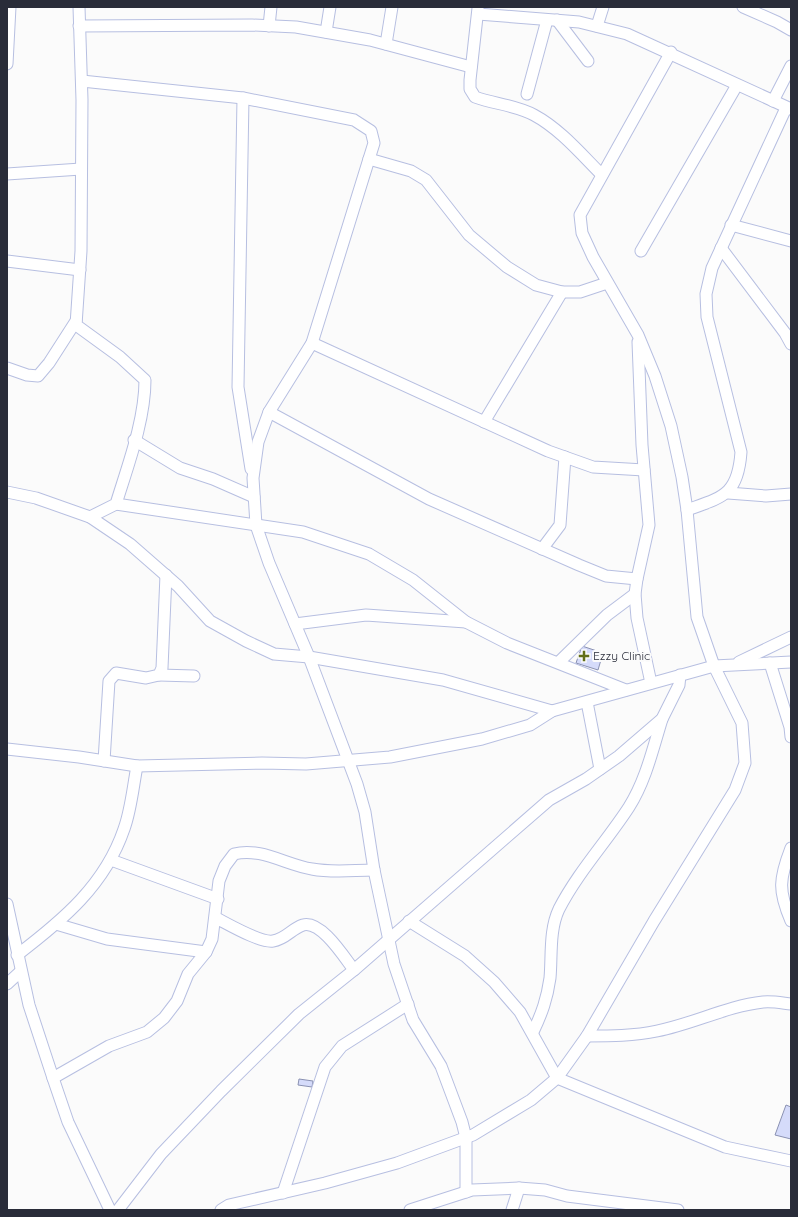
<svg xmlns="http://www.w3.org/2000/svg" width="798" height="1217" font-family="Quicksand,sans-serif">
<rect width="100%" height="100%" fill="#fbfbfb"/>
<g fill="#d5dbfa" stroke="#8a91b2">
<polygon points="582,646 603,653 598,670 576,663"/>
<polygon points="299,1079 313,1081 312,1087 298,1085"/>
<polygon points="786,1105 791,1107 791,1139 775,1135"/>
</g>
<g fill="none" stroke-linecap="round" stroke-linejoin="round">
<g stroke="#b7bfe1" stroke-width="13">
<g id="minor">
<path d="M79 7 82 100 81 251 76 325 120 357 145 380C145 420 128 465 116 504L90 517"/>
<polyline points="743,7 777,22 791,30"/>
<path d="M478 8 470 80V89L475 97C494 104 516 105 534 115 560 129 581 154 602 175"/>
<polyline points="478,14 579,22 627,34 791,109"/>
<polyline points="557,20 588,61"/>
<polyline points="79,26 252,25 296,27 370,40 471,67"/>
<polyline points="269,26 271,7"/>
<polyline points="597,26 603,7"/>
<polyline points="326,32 330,7"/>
<polyline points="386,44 392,7"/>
<polyline points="7,64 10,7"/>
<polyline points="82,81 243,98 354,120 371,131 374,143 369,159 312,343 269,412 258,442 253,478 256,525 269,563 309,657 357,784 365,812 374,870 394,964 413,1020 441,1066 462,1122 466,1138 466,1192"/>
<polyline points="527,94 547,20"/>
<polyline points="243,98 238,387 251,469"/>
<polyline points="773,101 791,66"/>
<polyline points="369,159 411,171 426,180 469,235 507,267 536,285 562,292 580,292 607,283"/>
<polyline points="7,174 81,169"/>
<polyline points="731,225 791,241"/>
<polyline points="721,248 785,333 791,344"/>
<polyline points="641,251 737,85"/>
<polyline points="7,261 80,270"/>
<polyline points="638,342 642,445 649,525 637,579 635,594 637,618 651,683"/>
<polyline points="312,343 548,451 593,467 644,470"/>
<polyline points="7,368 27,375 38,376 49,363 76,321"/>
<polyline points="269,412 429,499 579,565 606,576 637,579"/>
<polyline points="484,422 562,292"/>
<polyline points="134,440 180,468 213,479 254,497"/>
<polyline points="7,492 36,498 90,517 130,544 178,586 210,621 246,641 274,654 309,657 443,680 552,711 714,666 791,662"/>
<polyline points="728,493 766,496 791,494"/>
<polyline points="116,504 303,532 369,554 413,580 466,622 507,643 626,690"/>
<path d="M687 510C723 497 738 495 741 452L707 317 706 294 712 268 786 108"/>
<polyline points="542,549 560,525 565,457"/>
<polyline points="295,624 366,615 466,622"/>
<polyline points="559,662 607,615 635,594"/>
<polyline points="739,662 791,637"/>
<polyline points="770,663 790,727 791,737"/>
<polyline points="159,675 194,676"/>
<polyline points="587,702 600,769"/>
<polyline points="7,749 79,757 137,766 262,763 306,764 390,757 482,739 530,725 552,711"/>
<polyline points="104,761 109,681 116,673 146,678 159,675 162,668 166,575"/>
<path d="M791 848C779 879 778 891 791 921"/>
<polyline points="111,860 218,899"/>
<polyline points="7,904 29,1005 53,1078 68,1122 110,1210"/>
<path d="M216 918C228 924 260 943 273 941 286 939 291 929 303 925 321 920 344 957 354 970"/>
<polyline points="409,921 465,956 494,982 520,1012 557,1078 725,1147 791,1161"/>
<polyline points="56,924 107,939 206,952"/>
<path d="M17 955C63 920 105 885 124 829 131 810 133 787 137 766"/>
<polyline points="7,984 20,972"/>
<path d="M533 1032C542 1013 547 999 550 978 552 956 549 930 559 909 578 872 607 841 629 807 646 780 653 748 662 719"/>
<path d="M587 1036C610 1036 634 1036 657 1031 693 1024 727 1006 763 1002 772 1001 782 1003 791 1004"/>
<path d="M53 1078 109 1046 147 1032 164 1018 177 1001 188 974 206 952 212 939 219 881 225 866 234 854C261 847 286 865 312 869 333 873 354 870 374 870"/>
<polyline points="283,1193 325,1067 342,1046 408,1004"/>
<polyline points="118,1210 161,1154 221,1091 299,1014 354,970 549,800 586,779 619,756 662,719 679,685 680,675"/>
<polyline points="221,1210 229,1205 325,1183 397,1163 473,1135 531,1100 557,1078 587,1036 654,921 735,790 745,763 742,723 714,666 697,617 687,510 682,477 671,426 655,376 638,335 593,257 582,233 580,215 671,52"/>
<polyline points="410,1210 472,1190 519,1188 545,1190 567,1196 678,1210"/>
<polyline points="512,1210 519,1188"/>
</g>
</g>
<use href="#minor" stroke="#fff" stroke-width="11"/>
</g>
<path fill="#626e18" stroke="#fbfbfb" stroke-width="1.5" d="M582 650h4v4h4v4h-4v4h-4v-4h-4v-4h4z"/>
<g text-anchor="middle" stroke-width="4" stroke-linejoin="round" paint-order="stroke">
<g font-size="12" fill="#292c39" stroke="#fbfbfb" text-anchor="start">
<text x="593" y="660">Ezzy Clinic</text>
</g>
</g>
<rect width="798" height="1217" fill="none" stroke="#292c39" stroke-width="16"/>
</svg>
